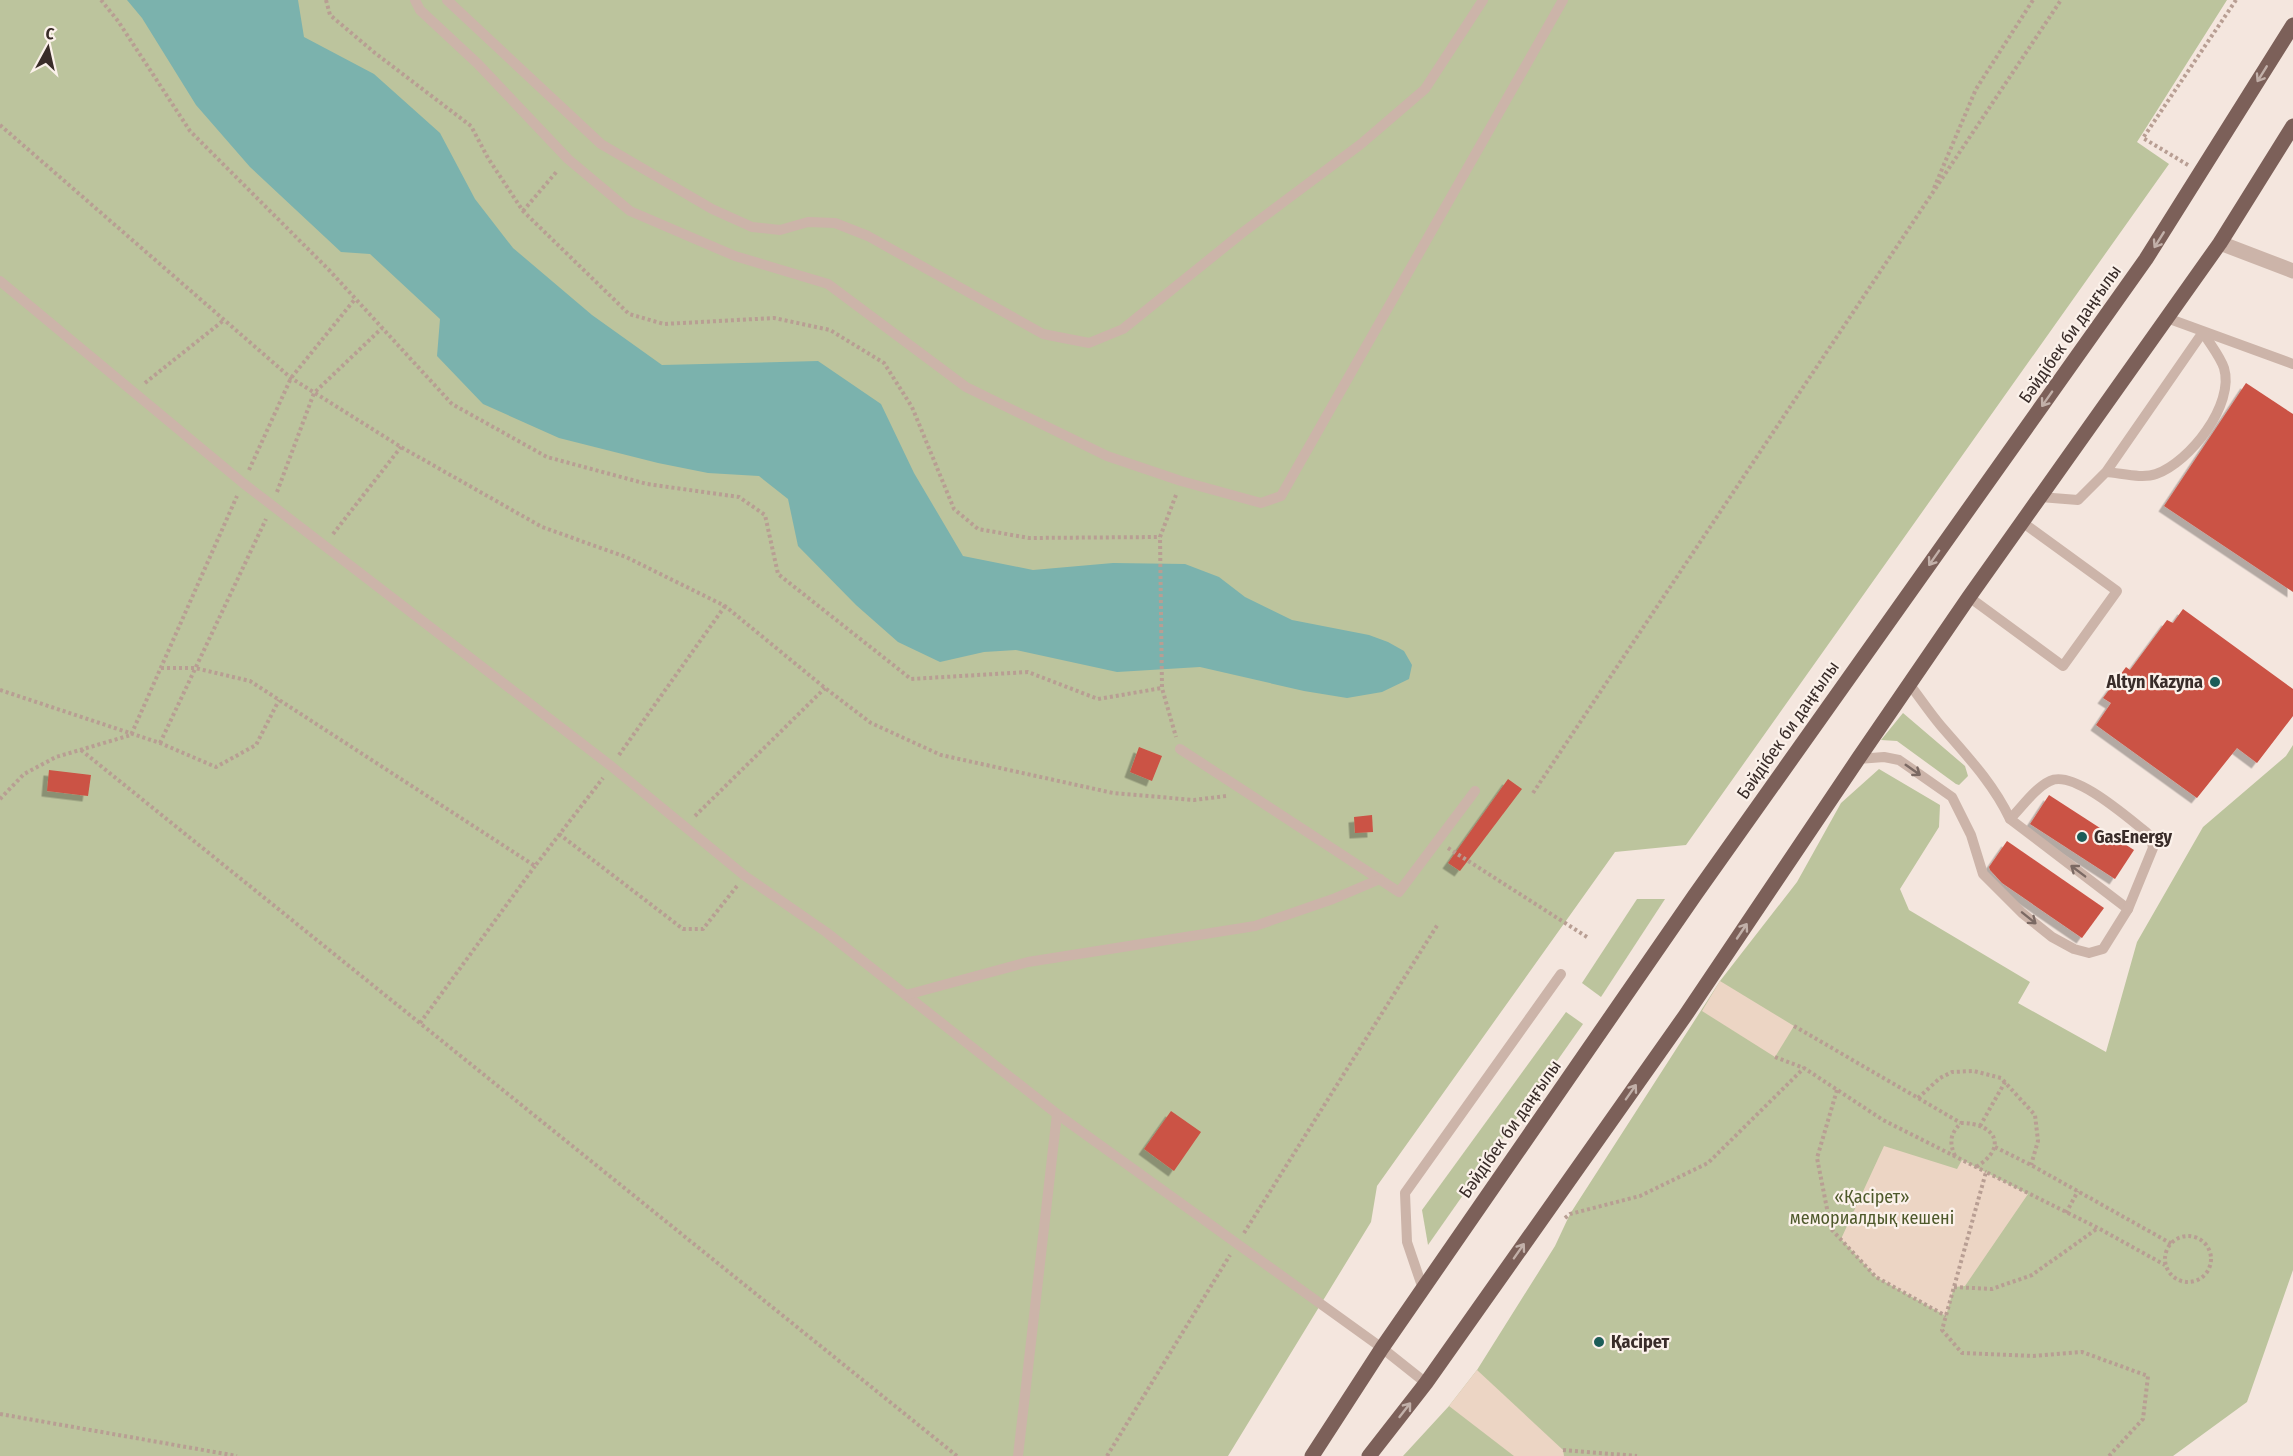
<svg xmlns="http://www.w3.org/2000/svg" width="2293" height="1456" font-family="'Fira Sans Condensed',sans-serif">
<defs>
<filter id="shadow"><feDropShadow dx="-5.5" dy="5.5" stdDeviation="0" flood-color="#0004"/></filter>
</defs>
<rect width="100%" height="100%" fill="#f4e6de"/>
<g fill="#bcc49d">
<polygon points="0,0 2227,0 2137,142 2169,164 1686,845 1615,852 1377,1186 1371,1222 1228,1456 0,1456"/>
<polygon points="1903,713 1965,766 1968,776 1959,785 1956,784 1897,741 1881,740"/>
<polygon points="2293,745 2293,1270 2247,1402 2173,1456 1403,1456 1449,1406 1477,1370 1555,1246 1570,1214 1720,981 1797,882 1841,803 1879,769 1940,805 1939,827 1900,889 1909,910 2030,982 2018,1003 2106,1052 2137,942 2203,827 2286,756"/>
<polygon points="1637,899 1665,899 1601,997 1582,983"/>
<polygon points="1566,1012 1583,1024 1428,1245 1422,1210"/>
</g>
<g fill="#ecd5c4">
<polygon points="1720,981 1794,1026 1775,1057 1702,1011"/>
<polygon points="1884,1146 1957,1169 1962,1160 2028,1194 1965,1286 1954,1287 1946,1316 1876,1277 1841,1239"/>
<polygon points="1477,1370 1563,1450 1564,1456 1514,1456 1449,1406"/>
</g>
<polygon fill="#7bb2ad" points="127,0 298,0 304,37 374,74 440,133 475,199 513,248 592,315 662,365 818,361 881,404 914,473 963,556 1033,570 1113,563 1185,564 1219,577 1245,597 1292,620 1369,635 1388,642 1404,651 1412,665 1409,679 1382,692 1347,698 1304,691 1200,667 1117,672 1016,650 984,652 940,662 898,642 856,605 798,546 788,499 759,476 708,473 658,463 559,438 483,404 437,356 440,319 370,254 341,252 250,167 196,105 142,18"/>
<g fill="#cb5244" filter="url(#shadow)">
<polygon points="2246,383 2293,414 2293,592 2164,506"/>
<polygon points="2183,609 2293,689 2293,716 2257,763 2237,748 2197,798 2096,725 2111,703 2103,698 2126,667 2130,670 2167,620 2173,623"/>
<polygon points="1139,747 1162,756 1152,781 1130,772"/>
<polygon points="49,770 91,775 88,796 47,791"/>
<polygon points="1508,779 1522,789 1460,871 1448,863"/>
<polygon points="2049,795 2134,850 2115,879 2030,824"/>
<polygon points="1372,815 1373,832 1355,833 1354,817"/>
<polygon points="2007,841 2104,908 2082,938 2002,883 1990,870 1989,867"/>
<polygon points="1171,1111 1201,1132 1174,1171 1144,1149"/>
</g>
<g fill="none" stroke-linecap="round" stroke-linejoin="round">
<g stroke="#b89e93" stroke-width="4" stroke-dasharray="3 3" stroke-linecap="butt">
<polyline points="101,0 118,21 190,131 330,271 452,404 547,457 647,484 739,497 765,515 778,574 911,679 1028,672 1098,699 1162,688"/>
<polyline points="326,0 330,15 375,53 471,126 488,158 523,211 629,314 664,324 774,318 830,330 884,363 912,407 954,509 978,529 1029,538 1160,537"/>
<polyline points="0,125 291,378 401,447 542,527 626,557 725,606 825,688 871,723 941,755 1113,793 1194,800 1226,796"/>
<polyline points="2188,165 2143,138 2236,0"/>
<polyline points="1934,188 1976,89 2033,0"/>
<polyline points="523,211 558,170"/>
<polyline points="145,383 224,320"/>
<polyline points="249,470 291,378 355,299"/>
<polyline points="277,492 314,393 382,328"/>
<polyline points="1176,495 1160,537 1162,688 1176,737"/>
<polyline points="333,534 401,447"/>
<polyline points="161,668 195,668 250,681 535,866 603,778"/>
<polyline points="0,690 160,743 216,767 256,745 279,700"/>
<polyline points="160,743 266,519"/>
<polyline points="81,750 957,1456"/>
<polyline points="619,755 725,606"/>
<polyline points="1533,793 2061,0"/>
<polyline points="0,799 24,774 56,757 131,735 237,496"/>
<polyline points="695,816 825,688"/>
<polyline points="559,834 683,929 703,929 737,886"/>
<polyline points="1448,848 1587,937"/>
<polyline points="420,1023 535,866"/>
<polyline points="1794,1026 1961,1123"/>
<polyline points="1775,1057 1804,1068 1883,1120 1986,1172"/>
<polyline points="1837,1090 1817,1158 1831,1229 1876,1277 1946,1316"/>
<polyline points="1918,1098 1940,1078 1952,1072 1974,1071 2001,1078 2035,1115 2038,1141 2031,1165"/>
<polyline points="1980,1126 2005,1082"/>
<polyline points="1995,1147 2031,1165 2172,1244"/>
<path d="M1955 1156C1949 1142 1950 1134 1961 1123 1995 1123 2009 1147 1976 1167"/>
<polyline points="2066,1213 2078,1191"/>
<polyline points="1565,1218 1570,1214 1640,1196 1708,1163 1804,1068"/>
<polyline points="1244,1233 1438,924"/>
<circle cx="2188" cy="1259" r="23"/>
<polyline points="1954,1287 1992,1289 2032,1275 2098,1228"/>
<polyline points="0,1414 237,1456"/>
<polyline points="1563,1450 1637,1456"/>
<polyline points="1107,1456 1230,1255"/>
<polyline points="2109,1456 2143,1419 2148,1376 2082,1352 2033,1356 1962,1353 1942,1330 1986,1172 2098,1228 2165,1265"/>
</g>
<g stroke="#ccb4a9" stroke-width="10">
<polyline points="415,0 420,10 478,64 568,159 630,211 735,256 828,284 966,387 1107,456 1181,481 1261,503 1281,496 1563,0"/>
<polyline points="447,0 601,144 712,209 752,227 780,230 808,222 835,223 868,236 1043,334 1089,343 1123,329 1242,233 1361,144 1425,89 1483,0"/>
<polyline points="0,281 243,483 611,766 745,876 826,932 1057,1114 1382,1348 1426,1383"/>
<polyline points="2167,318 2293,364"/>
<path d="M2040 497 2078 500 2106 472 2203 332C2209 343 2220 356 2224 368 2235 404 2190 462 2156 474 2142 479 2121 473 2106 472"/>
<polyline points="1969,597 2063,666 2117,591 2022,522"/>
<polyline points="1180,749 1399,892 1475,791"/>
<path d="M1858 759 1884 757 1899 760 1952 797 1971 835 1983 874 2022 913 2052 937 2074 949 2089 953 2103 949 2128 909 2010 819C1993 783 1967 756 1941 726 1930 713 1920 698 1910 685"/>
<path d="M2010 819C2022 807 2035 788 2050 781 2073 769 2128 818 2146 832L2151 837 2153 848 2128 909"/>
<polyline points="906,995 1028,962 1255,926 1333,899 1380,879"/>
<polyline points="1423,1289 1407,1242 1405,1193 1561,974"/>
<polyline points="1018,1456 1057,1114"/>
</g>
<polyline stroke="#ccb4a9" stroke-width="15" points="2220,243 2293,271"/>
<g stroke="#7c6059" stroke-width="15">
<polyline points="1312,1456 1382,1348 1695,895 2146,259 2293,25"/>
<polyline points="1369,1456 1426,1383 1685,1016 1858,759 1969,597 2220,243 2293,126"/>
</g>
</g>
<defs><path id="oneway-shaft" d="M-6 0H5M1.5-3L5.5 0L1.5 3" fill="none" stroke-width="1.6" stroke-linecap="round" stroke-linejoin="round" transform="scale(1.5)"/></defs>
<g stroke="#c2b0a9">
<use href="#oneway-shaft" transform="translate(2262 74) rotate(122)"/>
<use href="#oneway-shaft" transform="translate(2159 240) rotate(122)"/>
<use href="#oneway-shaft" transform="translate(2047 399) rotate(125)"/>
<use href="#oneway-shaft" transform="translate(1934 558) rotate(125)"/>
<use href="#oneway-shaft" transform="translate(1742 931) rotate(-56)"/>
<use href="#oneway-shaft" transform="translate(1631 1092) rotate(-55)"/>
<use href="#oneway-shaft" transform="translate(1519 1251) rotate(-55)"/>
<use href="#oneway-shaft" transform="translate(1405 1410) rotate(-52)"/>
</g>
<g stroke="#7b6963">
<use href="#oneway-shaft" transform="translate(1913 770) rotate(35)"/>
<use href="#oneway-shaft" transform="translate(2078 871) rotate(-143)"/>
<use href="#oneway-shaft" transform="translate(2029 918) rotate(39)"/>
</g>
<g fill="#1c5d58" stroke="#fbf1ea" stroke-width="2">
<circle cx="2215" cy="682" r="6"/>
<circle cx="2082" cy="837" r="6"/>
<circle cx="1599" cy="1342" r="6"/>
</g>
<g text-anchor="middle" stroke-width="4.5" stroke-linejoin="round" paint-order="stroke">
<g font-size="18" fill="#392c29" stroke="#fbf1ea">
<text transform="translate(2070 334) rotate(-55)" y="6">Бәйдібек би даңғылы</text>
<text transform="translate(1788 730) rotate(-55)" y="6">Бәйдібек би даңғылы</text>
<text transform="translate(1510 1129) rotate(-55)" y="6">Бәйдібек би даңғылы</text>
</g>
<g font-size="18" font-weight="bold" fill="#392c29" stroke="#fbf1ea" text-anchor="start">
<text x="2203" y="688" text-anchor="end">Altyn Kazyna</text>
<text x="2094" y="843">GasEnergy</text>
<text x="1611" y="1348">Қасірет</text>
</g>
<g font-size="18" fill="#4e592b" stroke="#fbf1ea">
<text x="1872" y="1203">«Қасірет»<tspan x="1872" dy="21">мемориалдық кешені</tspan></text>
</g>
</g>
<g transform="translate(48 48) rotate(8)" stroke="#fbf1ea" stroke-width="4.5" paint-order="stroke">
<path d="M0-4.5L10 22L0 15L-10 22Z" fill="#392c29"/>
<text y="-9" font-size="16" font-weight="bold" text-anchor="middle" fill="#392c29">С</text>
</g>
</svg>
